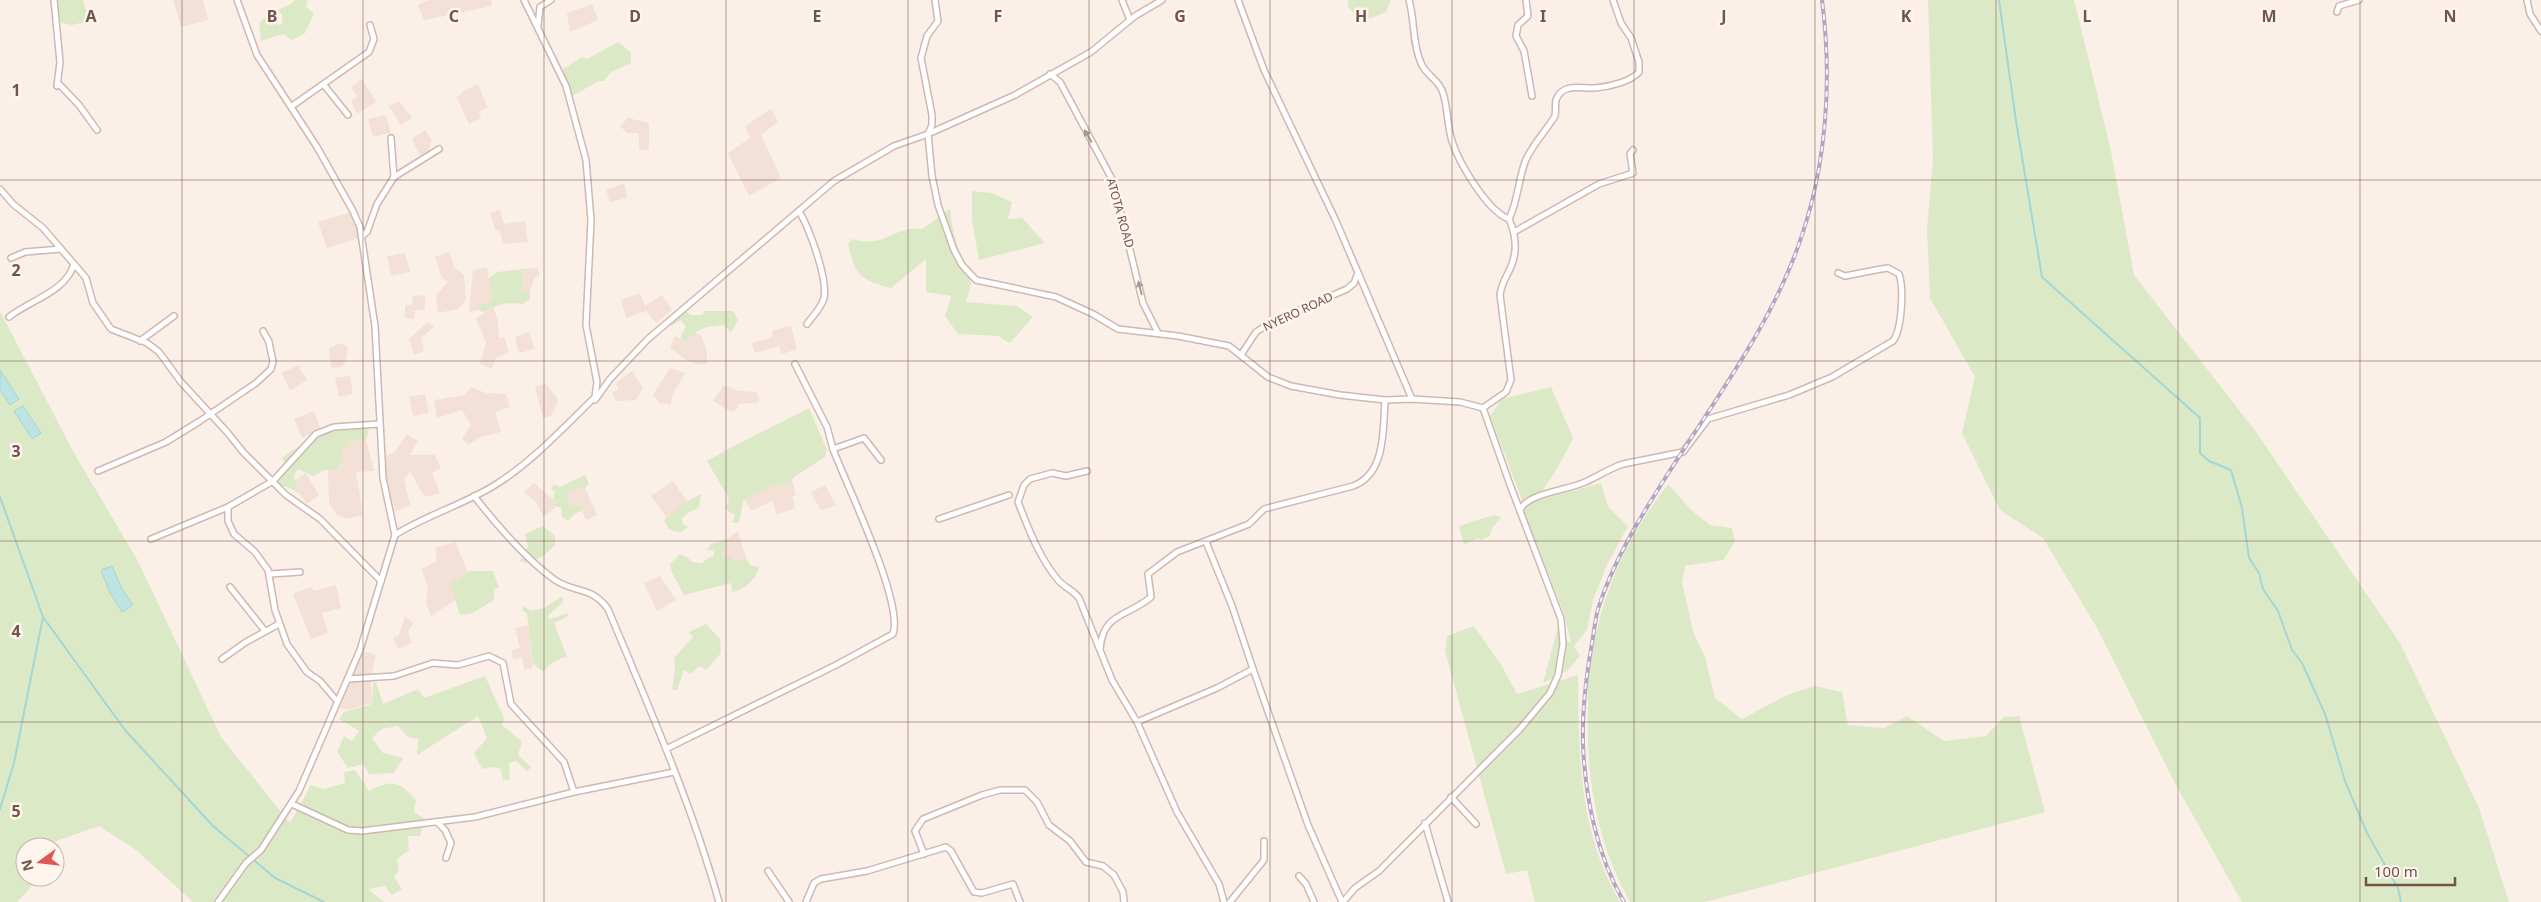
<svg xmlns="http://www.w3.org/2000/svg" width="2541" height="902" font-family="'Noto Sans',sans-serif">
<rect width="100%" height="100%" fill="#fbf0e7"/>
<g fill="#f3e0d6">
<polygon points="173,0 203,0 208,20 181,27"/>
<polygon points="429,0 491,0 492,6 424,20 418,5"/>
<polygon points="592,4 598,20 570,32 567,13"/>
<polygon points="362,79 376,102 357,114 351,101 357,97 351,87"/>
<polygon points="478,84 488,108 479,111 481,118 469,124 457,98 465,90"/>
<polygon points="399,101 412,118 401,125 389,106"/>
<polygon points="771,109 778,122 761,135 781,178 749,196 728,153 750,138 745,126"/>
<polygon points="386,115 391,133 373,137 368,119"/>
<polygon points="628,118 649,123 649,150 639,150 639,133 627,133 620,126"/>
<polygon points="425,130 432,140 428,151 420,156 412,139"/>
<polygon points="624,183 627,198 610,202 606,190"/>
<polygon points="500,210 504,224 525,221 528,242 503,244 500,232 495,229 490,213"/>
<polygon points="351,212 359,238 327,248 318,222"/>
<polygon points="449,252 455,268 464,275 466,300 458,309 438,313 436,295 448,282 442,278 435,257"/>
<polygon points="405,253 410,272 391,276 387,256"/>
<polygon points="487,267 492,301 480,305 479,310 469,312 473,270"/>
<polygon points="537,268 540,275 534,279 530,292 522,292 523,269"/>
<polygon points="640,293 645,306 662,295 672,310 656,323 646,311 626,318 621,300"/>
<polygon points="425,295 425,310 415,310 414,319 405,318 405,305 412,305 413,296"/>
<polygon points="493,306 498,322 499,338 504,337 509,352 495,359 492,369 480,364 486,342 476,319"/>
<polygon points="428,322 434,327 421,338 424,351 414,355 409,339"/>
<polygon points="791,326 797,349 782,354 779,346 755,353 751,343 771,338 773,330"/>
<polygon points="529,332 535,349 519,353 515,337"/>
<polygon points="694,332 701,335 707,352 707,364 695,364 686,360 670,348 675,336 686,341"/>
<polygon points="340,343 348,347 345,362 342,367 331,368 329,349"/>
<polygon points="298,365 307,380 290,391 282,373"/>
<polygon points="670,368 685,373 672,395 671,405 660,403 653,395"/>
<polygon points="632,371 643,388 636,400 616,401 612,393 618,389 616,383"/>
<polygon points="350,376 353,394 339,397 335,378"/>
<polygon points="545,384 557,397 558,401 551,416 543,418 535,387"/>
<polygon points="724,385 738,391 757,392 759,402 739,404 737,409 731,412 713,401"/>
<polygon points="471,387 486,393 506,394 510,407 495,412 501,432 481,437 468,445 462,438 471,425 462,410 437,418 434,400 465,395"/>
<polygon points="425,394 429,413 413,416 409,397"/>
<polygon points="314,411 320,428 302,438 294,419"/>
<polygon points="407,434 418,441 410,455 435,455 441,468 432,473 440,493 425,497 410,472 404,479 410,505 395,512 380,458 395,452"/>
<polygon points="366,440 374,471 356,472 363,515 346,519 337,515 329,503 328,470 339,470 341,462 341,450 348,442"/>
<polygon points="306,473 319,495 307,504 299,493 295,480"/>
<polygon points="673,481 687,501 667,518 651,496"/>
<polygon points="792,481 796,495 792,497 795,508 777,515 772,501 751,511 745,500 777,484 782,486"/>
<polygon points="534,483 553,499 556,507 543,517 537,503 524,492"/>
<polygon points="825,485 836,505 821,511 811,492"/>
<polygon points="580,487 585,488 597,515 586,520 580,505 571,506 567,492"/>
<polygon points="738,531 746,558 733,563 723,558 722,551 729,541 727,539"/>
<polygon points="455,542 468,572 451,584 455,600 431,616 426,603 428,589 422,569 437,561 435,548"/>
<polygon points="660,576 676,600 657,611 644,583"/>
<polygon points="336,585 341,608 322,613 328,633 311,639 293,594 311,587 314,591"/>
<polygon points="405,616 413,623 408,632 412,643 398,649 393,638 399,635"/>
<polygon points="528,625 533,668 524,669 522,658 513,659 512,650 520,648 515,628"/>
<polygon points="363,651 376,655 371,677 372,703 347,710 340,708"/>
</g>
<g fill="#dbe9c6">
<polygon points="56,0 83,0 89,21 72,25 58,22"/>
<path d="M295 0H308L306 6 314 14 305 33 292 40 283 34 261 41 259 24 267 15 272 17 279 25 283 23 281 13H273C280 8 291 6 295 0Z"/>
<polygon points="1348,0 1391,0 1386,12 1361,22 1348,6"/>
<polygon points="1928,0 2074,0 2110,146 2134,275 2256,432 2400,643 2479,808 2509,902 2242,902 2178,789 2097,628 2043,538 2000,510 1962,433 1975,377 1930,298 1927,229 1933,160"/>
<polygon points="618,42 631,53 631,63 610,73 604,81 599,81 572,96 560,71 582,57 587,59"/>
<polygon points="972,191 992,193 1012,202 1008,219 1022,218 1045,243 979,260 972,220"/>
<path d="M950 209C953 237 958 253 973 276L966 302 1017 306 1033 317 1010 343 998 336 958 334 945 316 951 296 926 292V259L891 288C859 280 855 274 848 244L852 239C887 249 894 225 922 229Z"/>
<path d="M523 269 522 291 530 292V299L523 304C509 302 496 304 484 312L479 310V305L492 301 489 278 498 272Z"/>
<path d="M683 309 691 315H703L704 311H733L738 320 731 333 724 325C705 327 700 327 686 341L680 339 686 326 680 320 672 326 669 321Z"/>
<path d="M0 311 74 453 138 561 221 737 290 823 311 785 323 789 345 783 344 772 355 770 369 791C392 779 399 781 416 800L414 812 425 819 420 836H408L409 850 397 859 399 870 394 877 402 889 392 895 385 886 368 889 384 902H193L136 850 99 826 51 843 49 847H25V877H35L31 887 17 902H0Z"/>
<polygon points="1551,387 1573,438 1558,467 1543,490 1522,500 1490,416 1502,399"/>
<path d="M809 408 827 450 825 457 794 477 792 481 782 486 777 484 743 501 739 523H732L735 515 725 509 729 499 707 461C741 441 775 426 809 408Z"/>
<polygon points="355,428 369,429 366,440 348,442 348,447 341,450 341,462 338,470 325,470 313,476 297,469 294,477 299,493 285,486 278,486 275,483 285,463 282,458 299,446 307,447 320,434"/>
<polygon points="585,475 589,484 584,489 580,487 567,492 571,506 580,505 583,510 573,515 568,521 562,517 561,507 556,507 553,499 555,491 551,490 554,484 560,487"/>
<polygon points="1601,483 1608,507 1628,526 1607,565 1593,600 1587,630 1574,646 1580,656 1567,671 1543,683 1557,630 1565,640 1571,643 1564,613 1534,538 1520,514 1532,502"/>
<path d="M1668 484 1691 510 1710 525 1732 528 1735 542 1723 560 1685 566 1682 583 1694 634 1705 657 1715 698 1742 719 1787 695 1814 686 1842 692 1848 725 1884 728 1907 716 1944 741 1986 736 2004 717 2019 716 2045 812 1705 902H1630C1595 838 1586 777 1588 704 1588 686 1587 666 1592 648 1598 623 1606 595 1616 571 1629 540 1648 511 1668 484Z"/>
<polygon points="701,494 699,508 689,512 681,519 683,524 688,527 680,533 669,529 664,520 687,501"/>
<polygon points="1494,515 1501,517 1491,530 1490,536 1481,540 1478,538 1464,545 1459,526"/>
<polygon points="543,526 555,536 555,545 542,557 526,563 520,561 528,546 525,534"/>
<path d="M727 539 729 541 722 551 723 558 730 557 734 562 746 558 750 565 759 567C756 579 745 590 732 592L731 583 684 595 672 573 670 564 680 554 687 557 692 562 701 563 714 555V551L707 550 711 544Z"/>
<polygon points="470,571 493,571 499,588 494,589 494,600 473,613 460,615 450,584"/>
<path d="M563 596V602L547 617 550 619 568 613 567 617 554 623 567 657C557 659 549 663 544 672L533 664 527 614 522 610 524 606 530 611 544 608Z"/>
<polygon points="706,624 720,639 721,653 706,670 699,666 691,674 684,670 677,690 672,690 675,670 674,658 693,637 689,632"/>
<path d="M1474 626 1502 666 1517 694 1578 675C1579 757 1578 828 1620 902H1535L1527 870 1506 874 1445 651 1447 636Z"/>
<polygon points="485,676 504,718 502,725 522,742 518,755 531,767 527,771 516,761 509,763 510,780 503,780 501,769 492,767 482,769 474,753 487,738 478,716 417,755 418,739 408,737 398,726 382,729 372,738 383,753 403,758 394,773 369,774 363,764 348,768 337,752 344,736 352,741 359,731 339,719 344,712 372,704 373,683 376,682 383,704 418,689 424,698"/>
</g>
<g fill="#bde4e3" stroke="#a3d6d4">
<polygon points="0,370 19,399 10,405 0,390"/>
<polygon points="23,406 41,433 32,439 14,411"/>
<polygon points="112,566 121,587 133,605 122,612 110,593 101,570"/>
</g>
<g fill="none" stroke-linecap="round" stroke-linejoin="round">
<g stroke="#a3d6d4" stroke-width="2">
<polyline points="1999,0 2016,121 2042,277 2200,418 2200,453 2209,461 2231,470 2242,508 2249,558 2259,573 2263,589 2278,611 2292,650 2302,663 2325,714 2345,781 2367,833 2398,888 2401,902"/>
<polyline points="0,497 43,617 125,730 213,826 275,878 324,902"/>
<polyline points="0,809 14,763 43,617"/>
</g>
<g stroke="#cfb8b1" stroke-width="8">
<g id="street">
<polyline points="54,0 60,62 57,86"/>
<polyline points="524,0 566,86 586,160 591,220 586,325 597,382 595,397"/>
<polyline points="935,0 938,21 927,36 921,58 932,115 932,125 928,134 932,176 938,205 954,250 962,265 976,280 1056,297 1093,314 1118,329 1178,336 1229,346 1268,377 1291,386 1340,395 1385,400 1412,399 1460,402 1483,408 1509,482 1561,619 1563,644 1558,675 1550,693 1520,729 1379,871 1355,888 1343,902"/>
<polyline points="1122,0 1130,20"/>
<polyline points="1238,0 1264,70 1336,221 1412,399"/>
<path d="M1409 0C1415 21 1412 43 1421 63 1426 76 1439 79 1443 93 1448 108 1447 126 1452 141 1459 163 1487 211 1509 219 1517 237 1518 255 1508 273 1504 281 1501 286 1500 295L1511 380 1506 392 1483 408"/>
<polyline points="1526,0 1528,16 1518,25 1516,36 1524,51 1532,96"/>
<polyline points="2527,0 2530,14 2541,31"/>
<polyline points="2337,12 2339,6 2359,0"/>
<polyline points="538,26 540,7 551,0"/>
<polyline points="1050,74 1060,82 1113,181 1143,303 1158,333"/>
<polyline points="58,83 79,105 97,130"/>
<polyline points="324,85 348,115"/>
<polyline points="292,106 369,52 374,39 370,25"/>
<polyline points="391,138 394,177"/>
<polyline points="0,189 13,204 43,228 86,278 93,303 111,329 147,343 159,352 181,382 227,432 243,452 286,495 320,519 381,581"/>
<path d="M799 211C809 228 828 278 824 298 822 307 812 317 807 324"/>
<path d="M1509 219C1518 201 1518 181 1525 162 1531 146 1546 131 1555 116 1556 111 1555 105 1556 100 1563 82 1581 89 1595 88 1607 87 1631 82 1639 72V62L1631 38 1621 23 1613 0"/>
<polyline points="1514,232 1599,184 1633,173 1630,154 1633,150"/>
<polyline points="362,236 367,232 377,204 394,177 439,149"/>
<polyline points="11,258 25,252 61,249"/>
<path d="M9 317C30 300 66 292 74 264"/>
<polyline points="140,341 174,316"/>
<polyline points="1241,355 1256,332 1270,323 1347,289 1354,283 1358,273"/>
<polyline points="795,364 827,427 833,449"/>
<polyline points="98,471 166,442 200,421 256,383 271,369 273,362 269,342 263,331"/>
<path d="M1087 471 1066 476 1052 473 1030 479 1024 485 1018 502C1028 528 1040 559 1058 580 1065 588 1073 590 1079 598L1112 680 1137 722 1177 812 1219 884 1224 902"/>
<path d="M474 496C496 524 527 560 555 580 576 594 590 585 608 609 648 705 691 802 719 902"/>
<polyline points="228,507 228,521 234,534 255,552 268,570 275,610 287,644 307,672 320,681 337,701"/>
<path d="M1520 510C1527 493 1569 490 1585 482 1597 477 1610 468 1623 464 1643 460 1663 456 1683 452L1708 419 1789 395 1832 377 1893 341C1902 329 1904 288 1899 274L1888 268 1881 269 1845 276 1838 273"/>
<polyline points="939,519 1009,495"/>
<path d="M395 535C426 515 463 505 495 485 531 463 562 429 593 399L595 400 610 379 648 339 834 181 894 146 928 134 1015 95 1091 52 1135 16 1162 0"/>
<polyline points="151,539 228,507 273,481 316,434 334,427 379,424"/>
<polyline points="270,574 300,572"/>
<polyline points="230,587 265,631"/>
<path d="M1100 649C1103 612 1128 617 1151 597L1148 574 1177 552 1249 524 1264 509 1353 486C1386 474 1383 429 1385 400"/>
<polyline points="222,659 246,642 279,624"/>
<polyline points="1253,669 1308,825 1342,902"/>
<polyline points="348,679 394,676 433,663 458,665 489,656 503,663 511,704 564,762 574,792"/>
<polyline points="1137,722 1217,688 1253,669 1232,606 1206,542"/>
<path d="M666 749 836 665 893 634C904 602 846 484 833 449L864 438 881 460"/>
<polyline points="1451,797 1476,824"/>
<polyline points="292,804 348,830 362,831 475,817 574,792 674,772"/>
<polyline points="437,822 445,830 451,843 446,858"/>
<polyline points="1425,823 1448,902"/>
<polyline points="924,854 915,831 923,819 982,795 1000,790 1025,790 1037,802 1049,825 1070,841 1086,862 1103,866 1114,875 1123,892 1124,902"/>
<polyline points="768,871 789,902"/>
<polyline points="1299,876 1306,884 1314,902"/>
<polyline points="218,902 246,863 261,850 299,791 360,650 395,535 383,478 375,326 360,227 353,211 317,147 257,55 237,0"/>
<polyline points="806,902 814,883 821,879 867,871 946,847 951,851 974,892 982,893 1013,884 1020,902"/>
<polyline points="1230,902 1264,860 1264,841"/>
</g>
</g>
<use href="#street" stroke="#fff" stroke-width="5"/>
<g stroke="#b1a6c5" stroke-width="4">
<path id="rail" d="M1624 902C1597 856 1585 797 1583 744 1582 709 1586 677 1592 643 1594 632 1595 620 1598 609 1613 562 1638 521 1664 480 1713 402 1773 324 1802 235 1827 161 1832 77 1822 0"/>
</g>
<use href="#rail" stroke="#fef5ee" stroke-width="2" stroke-dasharray="5.5" stroke-linecap="butt"/>
</g>
<defs><path id="oneway-solid" d="M-6-.8H1V-3.2L6.5 0L1 3.2V.8H-6Z" transform="scale(1.25)"/></defs>
<g fill="#ac9894">
<use href="#oneway-solid" transform="translate(1088 136) rotate(-120)"/>
<use href="#oneway-solid" transform="translate(1140 288) rotate(-104)"/>
</g>
<path fill="none" stroke="#74534d" stroke-width="1" stroke-opacity="0.55" d="M182 0V902M363 0V902M544 0V902M726 0V902M908 0V902M1089 0V902M1270 0V902M1452 0V902M1634 0V902M1815 0V902M1996 0V902M2178 0V902M2360 0V902M0 180H2541M0 361H2541M0 541H2541M0 722H2541"/>
<g text-anchor="middle" stroke-width="5" stroke-linejoin="round" paint-order="stroke">
<g font-size="12" fill="#74534d" stroke="#fef5ee">
<text transform="translate(1120 213) rotate(74)" y="4">ATOTA ROAD</text>
<text transform="translate(1298 312) rotate(-25)" y="4">NYERO ROAD</text>
</g>
</g>
<g font-size="16" text-anchor="middle" font-weight="bold" fill="#74534d" stroke="#fef5ee" stroke-width="5" stroke-linejoin="round" paint-order="stroke">
<text x="91" y="22">A</text>
<text x="272" y="22">B</text>
<text x="454" y="22">C</text>
<text x="635" y="22">D</text>
<text x="817" y="22">E</text>
<text x="998" y="22">F</text>
<text x="1180" y="22">G</text>
<text x="1361" y="22">H</text>
<text x="1543" y="22">I</text>
<text x="1724" y="22">J</text>
<text x="1906" y="22">K</text>
<text x="2087" y="22">L</text>
<text x="2269" y="22">M</text>
<text x="2450" y="22">N</text>
<text x="16" y="96">1</text>
<text x="16" y="276">2</text>
<text x="16" y="457">3</text>
<text x="16" y="637">4</text>
<text x="16" y="817">5</text>
</g>
<g transform="translate(40 862) rotate(255)"><circle r="24" fill="#fef5ee" stroke="#c7b4ae"/>
<path d="M0-4L9 19L0 12L-9 19Z" fill="#df5853"/>
<text y="-8" font-size="14" font-weight="bold" text-anchor="middle" fill="#74534d">N</text>
</g>
<path d="M2366 877v8h89v-8" fill="none" stroke="#74534d" stroke-width="2.5"/>
<text x="2374" y="877" font-size="15" fill="#74534d" stroke="#fef5ee" stroke-width="4" paint-order="stroke">100 m</text>
</svg>
